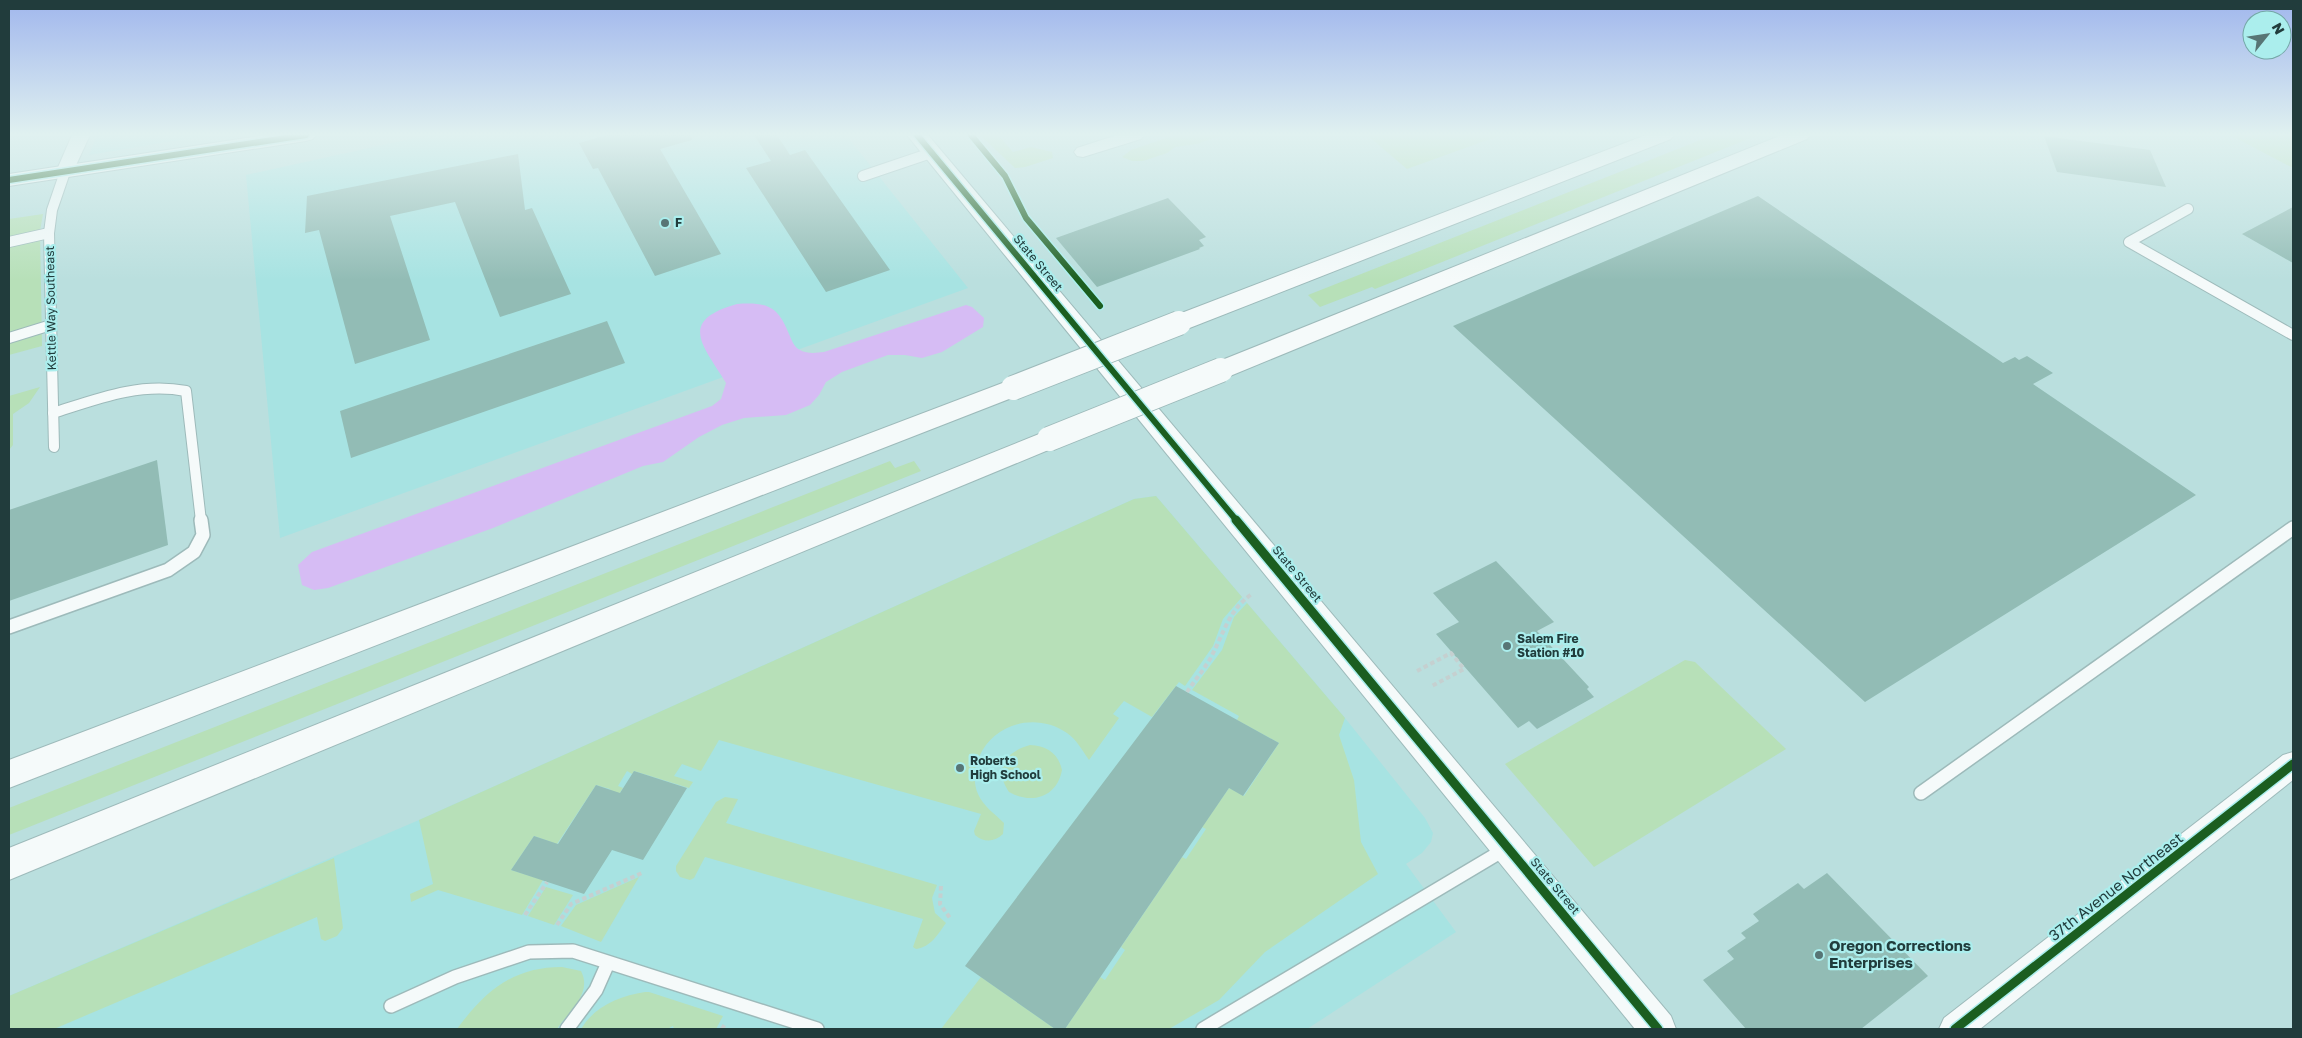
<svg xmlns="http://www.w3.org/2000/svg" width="2302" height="1038" font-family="'Golos Text',sans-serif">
<rect width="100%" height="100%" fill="#badfde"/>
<g fill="#a7e3e2">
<polygon points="97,135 209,135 89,155"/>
<polygon points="428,135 846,135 968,288 280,538 246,175"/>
<polygon points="1156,496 1345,718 1425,818 1433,833 1431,842 1422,853 1406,864 1456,932 1307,1029 9,1029 9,996 419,820 1134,499"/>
</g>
<g fill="#b7e0b8">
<polygon points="980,135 998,135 1013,152 1031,147 1052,152 1053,158 1025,167 1015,168"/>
<polygon points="1175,135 1222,135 1197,144 1175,147 1167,153 1143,161 1132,161 1122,157 1131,150"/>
<polygon points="1367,135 1501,135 1407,169"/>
<polygon points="1713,135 1758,135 1375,289 1372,287 1320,307 1308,295"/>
<polygon points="2230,135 2293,135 2293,168"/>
<polygon points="43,214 40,231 42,346 9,355 9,219"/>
<polygon points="40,387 29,403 13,414 13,445 9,450 9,396"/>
<polygon points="890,461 895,468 914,461 921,471 9,835 9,808"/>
<path d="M1156 496 1242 597 1223 619 1213 646 1185 686 1179 682 1152 717 1124 701 1113 714 1119 718 1089 760C1082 750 1077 740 1067 733 1036 712 994 723 979 757 974 768 973 783 978 794 983 806 995 814 1004 823L1003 834C995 842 984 843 975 835L974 831 981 814 719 740 701 771 682 764 674 776 693 782 689 788 634 771 632 774 627 771 618 786 623 788 616 799 610 789 596 785 557 844 534 836 511 870 543 880 522 915 438 890 411 902 410 894 433 884 419 820 1134 499Z"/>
<polygon points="1247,603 1345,718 1339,735 1354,780 1361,842 1378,874 1265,952 1219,1000 1169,1029 1065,1029 1100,977 1105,980 1125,950 1121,947 1182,857 1186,859 1206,829 1202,827 1229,788 1244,796 1279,743 1237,720 1239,716 1192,690 1222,650 1234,617"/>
<polygon points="1685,660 1695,662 1786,749 1594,867 1505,764"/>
<path d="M1030 745C1047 746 1058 753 1062 770 1057 797 1032 805 1009 792 993 769 1005 752 1030 745Z"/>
<path d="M725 797 738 799 726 823 937 885 932 898 935 913 946 923C938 934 931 947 916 949L913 947 923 919 705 857 694 878 690 880 680 877 676 871V866L716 802Z"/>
<polygon points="334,858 343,928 337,936 325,941 321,939 317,917 54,1029 9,1029 9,996"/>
<polygon points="639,877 601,942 561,926 576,905"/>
<polygon points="546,887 573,895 554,925 528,916"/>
<path d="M562 967 581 971C593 994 568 1012 557 1029H457C485 991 513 967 562 967Z"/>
<polygon points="981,977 1055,1029 941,1029"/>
<path d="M645 992H649L723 1016 716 1029H674L673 1026 667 1029H581C595 1006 619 996 645 992Z"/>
</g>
<path fill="#d6bcf4" d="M737 304C767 302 778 306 789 334 792 341 794 347 800 350 807 354 816 353 824 352L966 305 972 307 984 318 983 327 942 352 922 358 905 355H888L842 372 826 382 819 395 810 405 786 415 744 418 722 425 699 437 663 462 643 466 493 528 328 588 314 590 302 585 298 565 312 552 712 406 721 399 726 383C703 345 677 321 737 304Z"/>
<g fill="#92bcb5">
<polygon points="607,135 691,135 692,140 660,149 721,254 655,276 598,168 593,169 579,143"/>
<polygon points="754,135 777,135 790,155 805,150 890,270 826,292 746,168 771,161"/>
<polygon points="2044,136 2150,150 2166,187 2057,172"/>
<polygon points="518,154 525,210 532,208 571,294 500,317 455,202 390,216 430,340 355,364 319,230 305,233 307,196"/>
<polygon points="1758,196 2003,363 2015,357 2019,360 2027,356 2053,373 2033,384 2196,495 1865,702 1453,326"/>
<polygon points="1168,198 1206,237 1199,240 1204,246 1199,248 1200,249 1097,287 1056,238"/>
<polygon points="2293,207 2293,263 2242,234"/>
<polygon points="607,321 625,363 351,458 340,411"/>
<polygon points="157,460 168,545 9,601 9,510"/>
<polygon points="1496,561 1554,622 1537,631 1589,687 1587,689 1594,697 1537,729 1529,721 1518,728 1436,634 1459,622 1433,593"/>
<polygon points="1176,686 1279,743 1243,796 1229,788 1065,1029 1055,1029 965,966"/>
<polygon points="634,771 687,788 643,860 612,850 584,894 511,870 534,836 558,844 596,785 620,793"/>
<polygon points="1827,873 1928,976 1861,1029 1746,1029 1703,980 1734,959 1727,951 1746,938 1741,933 1759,921 1753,914 1798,883 1804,889"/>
</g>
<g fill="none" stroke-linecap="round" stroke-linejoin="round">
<g stroke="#9dbaba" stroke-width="12">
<g id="service-far1">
<polyline points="863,176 931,153"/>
<polyline points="2188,209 2129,242 2293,335"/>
<polyline points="9,242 49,233"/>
<polyline points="9,338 51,325"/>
<path d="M53 413C97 399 139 382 186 391L201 521"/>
<polyline points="54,447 49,233 52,210 65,172"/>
</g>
</g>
<g stroke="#9dbaba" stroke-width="16">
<g id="service">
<polyline points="9,627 168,570 194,552 203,535 201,520"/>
<polyline points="1921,793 2293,528"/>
<polyline points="391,1006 455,977 529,952 573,951 817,1029"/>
<polyline points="567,1029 596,990 608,963"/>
<polyline points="1203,1029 1507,848"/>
</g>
</g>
<g stroke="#9dbaba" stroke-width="2">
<g id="minor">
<polygon points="72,135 90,135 71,176 59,176 56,172"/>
<polygon points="1117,135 1144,135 1141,139 1083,157 1077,156 1074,152 1077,148"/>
<polygon points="2293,752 2293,780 1980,1029 1939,1029 1944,1018 2283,755"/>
</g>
</g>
<g stroke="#9dbaba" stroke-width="2">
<g id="secondary">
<polygon points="266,135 316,135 313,139 306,141 9,186 9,174"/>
<polygon points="907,135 928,135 1671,1016 1676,1029 1635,1029"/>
</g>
</g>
<g stroke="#9dbaba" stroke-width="2">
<g id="motorway">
<polygon points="1646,135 1674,135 1671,139 1187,329 1179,331 1171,329 1167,323 1171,317"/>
<polygon points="1782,135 1810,135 1807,139 1230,376 1221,379 1212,376 1209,370 1212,364"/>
<polygon points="1013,379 1022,382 1026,388 1022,394 9,788 9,760"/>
<polygon points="1049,430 1058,432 1062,439 1058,446 9,880 9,848"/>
</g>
</g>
<g stroke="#c5d0d0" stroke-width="4" stroke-dasharray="4.5 3" stroke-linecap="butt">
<polyline points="1417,671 1451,653 1464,669 1430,687"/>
<path d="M1187 692C1194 681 1203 671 1210 659 1223 636 1228 610 1252 594"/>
<polyline points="941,886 940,904 950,918"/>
<polyline points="525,915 547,882"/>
<polyline points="557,925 571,904 642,873"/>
<polyline points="722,1029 725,1024"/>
</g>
<use href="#service-far1" stroke="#f5fafa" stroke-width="10"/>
<use href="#service" stroke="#f5fafa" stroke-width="13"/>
<use href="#minor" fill="#f5fafa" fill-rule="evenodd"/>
<use href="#secondary" fill="#f5fafa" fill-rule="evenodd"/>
<use href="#motorway" fill="#f5fafa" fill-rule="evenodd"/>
<g stroke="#9dbaba" stroke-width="26" stroke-linecap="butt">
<g id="motorway-bridge">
<polyline points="1013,388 1179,323"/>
<polyline points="1049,439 1221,370"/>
</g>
</g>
<use href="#motorway-bridge" stroke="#f5fafa" stroke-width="24"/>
<g stroke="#abeeed" stroke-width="9">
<g id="cycleway-far1">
<polyline points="917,135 1237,521"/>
<polyline points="971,135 1005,176 1026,218 1100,306"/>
<polyline points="9,180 306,135"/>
</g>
</g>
<g stroke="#abeeed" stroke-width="12">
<g id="cycleway">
<polyline points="1236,520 1658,1029"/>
<polyline points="1955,1029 2293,764"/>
</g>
</g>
<use href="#cycleway-far1" stroke="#1b5e20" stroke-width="6"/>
<use href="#cycleway" stroke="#1b5e20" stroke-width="9"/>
</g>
<linearGradient id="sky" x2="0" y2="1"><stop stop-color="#a1b7ed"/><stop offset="0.48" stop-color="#e0f1f0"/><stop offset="1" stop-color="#e0f1f0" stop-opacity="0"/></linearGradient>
<rect width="2302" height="280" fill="url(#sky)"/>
<g fill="#577575" stroke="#abeeed" stroke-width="2">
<circle cx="665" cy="223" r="5"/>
<circle cx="1507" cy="646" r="5"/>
<circle cx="960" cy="768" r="5"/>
<circle cx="1819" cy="955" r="5"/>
</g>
<g text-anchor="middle" stroke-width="4.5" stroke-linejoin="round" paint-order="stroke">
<g font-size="12" font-weight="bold" fill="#213c3c" stroke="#abeeed" text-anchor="start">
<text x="675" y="227">F</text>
<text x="1517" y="643">Salem Fire<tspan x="1517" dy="14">Station #10</tspan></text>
<text x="970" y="765">Roberts<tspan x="970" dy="14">High School</tspan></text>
</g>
<g font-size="12" fill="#213c3c" stroke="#abeeed">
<text transform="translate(1038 263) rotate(50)" y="4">State Street</text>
<text transform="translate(51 308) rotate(-91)" y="4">Kettle Way Southeast</text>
<text transform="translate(1297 574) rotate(50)" y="4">State Street</text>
<text transform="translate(1555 886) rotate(50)" y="4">State Street</text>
</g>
<g font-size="15" fill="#213c3c" stroke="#abeeed">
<text transform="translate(2116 887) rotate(-38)" y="5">37th Avenue Northeast</text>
</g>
<g font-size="15" font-weight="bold" fill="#213c3c" stroke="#abeeed" text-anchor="start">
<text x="1829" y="951">Oregon Corrections<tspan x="1829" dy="17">Enterprises</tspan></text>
</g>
</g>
<rect width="2302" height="1038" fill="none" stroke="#213c3c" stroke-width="20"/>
<g transform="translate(2267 35) rotate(60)"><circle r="24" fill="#abeeed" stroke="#74a7a6"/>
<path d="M0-4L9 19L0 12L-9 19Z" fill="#577575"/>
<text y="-8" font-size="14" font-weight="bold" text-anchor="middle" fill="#213c3c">N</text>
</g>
</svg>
